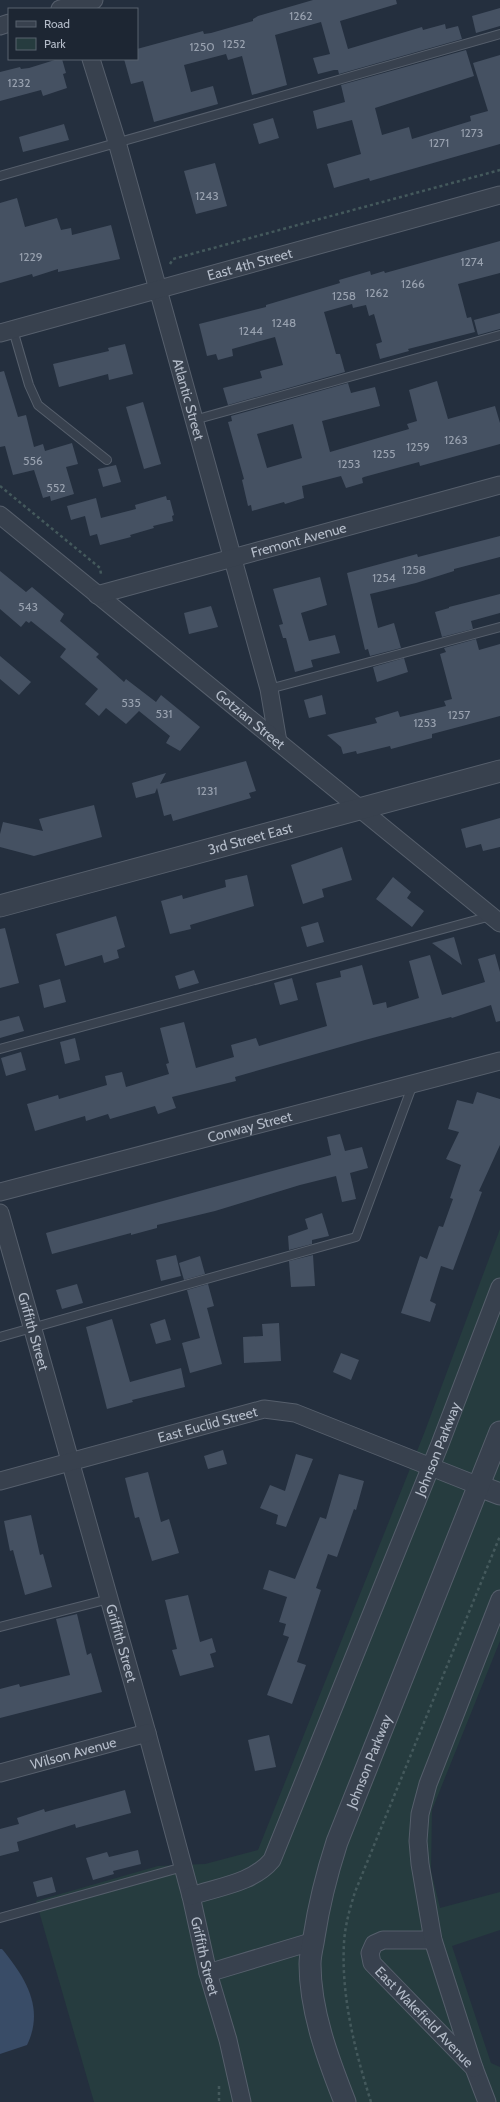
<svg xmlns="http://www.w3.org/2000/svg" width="500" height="2102" font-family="Cabin,sans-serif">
<rect width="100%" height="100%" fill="#242f3e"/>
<polygon fill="#263c3f" points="500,1229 500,1641 432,1810 431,1871 440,1908 500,1892 500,1930 452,1946 491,2063 500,2067 500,2102 94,2102 36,1901 158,1866 205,1864 258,1850 425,1431"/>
<path fill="#394c67" d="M0 1949H2C25 1977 45 2008 27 2045L0 2054Z"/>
<g fill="#455162" fill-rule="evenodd">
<polygon points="313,0 396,0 397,4 340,21 348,49 422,27 423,30 445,24 446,29 458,26 462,39 339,74 338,70 334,70 318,74 313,58 330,54 321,22 275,35 287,85 252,95 242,56 228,60 226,54 184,65 191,92 213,86 218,104 154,122 143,81 131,84 124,59 137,59 137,49 203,31 204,34 211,33 253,21 253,19 258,16"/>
<polygon points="500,8 500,26 476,33 472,16"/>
<polygon points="466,50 474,76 375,108 382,135 409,127 412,139 471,121 470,116 488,111 473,63 500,55 500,144 370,181 369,178 334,188 327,164 361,154 352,120 317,129 313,111 345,102 341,85"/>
<polygon points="58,59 62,59 66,73 63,74 67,88 43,96 41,90 0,101 0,72 20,67 21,69 29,68"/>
<polygon points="273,118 279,138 259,144 253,124"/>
<polygon points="64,124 69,140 23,152 19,137"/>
<polygon points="215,163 227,206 196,214 184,171"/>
<polygon points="17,198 25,227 57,218 61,230 71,228 72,235 111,225 120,259 58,272 58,269 33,277 32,274 0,283 0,203"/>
<polygon points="500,241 500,273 458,284 467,318 471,317 475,332 408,349 409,351 380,359 376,344 382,342 374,314 369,316 366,305 353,308 352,304 324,312 336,354 340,354 345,372 228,405 223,388 262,378 260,371 283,365 275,337 232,349 233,356 218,360 216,354 207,356 199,324 266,307 266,305 340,283 339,280 370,271 371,275 384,271 385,273"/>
<polygon points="500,313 500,329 478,335 474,320"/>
<polygon points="125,344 133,374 109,380 108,374 59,387 53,364 109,351 108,348"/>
<polygon points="4,371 18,417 26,415 34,447 43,444 45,451 72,443 78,464 66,467 74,494 51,501 50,496 43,498 34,470 13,475 5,446 0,447 0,372"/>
<path d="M437 381 448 419 495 406 500 423V444L420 466 419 462 364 477 362 478 363 483 346 488 341 476 302 486 304 498 285 504 284 502 252 511 251 505 248 506 242 480 244 479 228 422 232 421 231 416 348 383 351 393 375 387 380 406 322 421 330 452 409 429 407 424 417 421 409 390ZM293 424 302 458 267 468 257 434Z"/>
<polygon points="143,402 161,464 144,469 126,407"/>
<polygon points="116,465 121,482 103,487 98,469"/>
<polygon points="166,496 167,500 170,500 174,515 172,516 173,521 153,526 154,528 130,535 131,537 100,545 97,534 90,536 85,516 71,520 67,506 96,498 101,518 136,509 135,505"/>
<polygon points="500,536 500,557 454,569 454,571 416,583 370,594 378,628 394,623 401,648 370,656 368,649 365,650 347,573 417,554 418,557"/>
<polygon points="0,571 26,592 32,587 64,614 60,621 99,654 96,657 124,682 126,679 156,702 161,695 200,727 180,751 166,743 170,736 139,711 126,724 106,708 99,716 85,704 98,689 60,657 66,649 31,621 29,623 26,621 21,627 0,609"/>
<polygon points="320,577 327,605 301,613 309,641 335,635 340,653 311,660 313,667 295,672 286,638 283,638 279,625 283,624 273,589"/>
<polygon points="500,594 500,613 471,621 473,629 442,637 435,612 449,608 449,607"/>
<polygon points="211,606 218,627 189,634 184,613"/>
<polygon points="476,639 479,650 500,644 500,716 432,734 432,738 391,749 390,746 357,754 356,751 343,754 341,747 327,735 377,723 375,718 398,711 400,717 446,706 444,701 452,699 440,654 446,652 444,648"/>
<polygon points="0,656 31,682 19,695 0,679"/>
<polygon points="404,658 408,672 377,682 373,667"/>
<polygon points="322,695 326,714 309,718 304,700"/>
<polygon points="246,761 256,791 249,793 251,798 173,821 171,814 164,816 157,788 155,793 136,798 132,783 166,773 160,784"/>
<polygon points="94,805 102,837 34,856 0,847 0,834 3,822 43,831 39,819"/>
<polygon points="500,818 500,847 483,851 481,844 466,848 461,829"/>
<polygon points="342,847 352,880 322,889 324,897 303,904 291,865"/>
<polygon points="247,875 254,906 190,925 191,929 170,934 161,901 182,895 183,899 226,887 225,880"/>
<polygon points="393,877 411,892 407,898 424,911 412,927 376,899"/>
<polygon points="116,916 125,947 117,950 119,958 104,963 102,955 65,966 56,934"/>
<polygon points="318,922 324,942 307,947 301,927"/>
<polygon points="5,928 19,983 0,988 0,929"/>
<polygon points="454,937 462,965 432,943"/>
<polygon points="495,954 500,972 500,1021 496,1022 491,1005 452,1018 451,1017 365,1040 235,1077 236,1081 172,1097 176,1108 158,1114 155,1106 110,1119 108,1114 86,1121 85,1116 35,1131 27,1104 58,1095 59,1099 107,1085 105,1076 122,1072 126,1087 169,1074 166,1064 169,1063 160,1028 184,1022 196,1068 234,1057 231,1045 256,1038 259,1046 327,1026 316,983 341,977 340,971 362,965 373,1005 386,1002 387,1008 419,998 409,961 430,955 442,995 485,982 478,959"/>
<polygon points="194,970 199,983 179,989 175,976"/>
<polygon points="292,978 298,1000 280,1005 274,983"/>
<polygon points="60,979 66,1002 44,1008 39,985"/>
<polygon points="19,1016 24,1031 0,1038 0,1021"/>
<polygon points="75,1038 80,1060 65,1064 60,1042"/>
<polygon points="21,1052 26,1070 6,1076 1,1058"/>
<polygon points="477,1092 500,1099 500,1145 479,1191 482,1192 453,1270 441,1266 430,1301 436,1304 430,1322 401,1313 420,1256 427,1259 439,1226 443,1227 453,1199 450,1198 461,1165 446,1159 459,1132 448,1129 457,1100 473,1104"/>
<polygon points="340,1134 345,1151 362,1147 368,1168 350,1173 356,1199 342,1202 336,1176 300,1185 215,1211 157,1225 157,1228 131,1235 131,1233 52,1254 46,1233 331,1155 327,1137"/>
<polygon points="322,1213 329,1236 312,1240 312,1244 289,1250 288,1236 308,1229 305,1219"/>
<polygon points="176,1255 181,1276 161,1281 156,1260"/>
<polygon points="313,1255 315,1286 291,1287 289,1261"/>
<polygon points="200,1256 205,1274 184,1280 179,1263"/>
<polygon points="77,1284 83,1303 62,1309 56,1290"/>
<polygon points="208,1284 214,1306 207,1308 222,1364 190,1373 182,1343 200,1338 187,1290"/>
<polygon points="112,1319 130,1382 181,1368 185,1387 132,1400 133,1402 107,1409 86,1327"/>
<polygon points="165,1319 171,1340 156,1344 150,1324"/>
<polygon points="279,1323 281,1361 244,1363 243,1337 263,1336 262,1324"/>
<polygon points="341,1353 359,1360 351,1380 333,1372"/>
<polygon points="223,1450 227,1464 208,1469 204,1456"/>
<polygon points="296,1454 313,1459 286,1527 276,1524 278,1515 260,1508 270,1485 285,1491"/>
<polygon points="148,1472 161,1522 169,1519 179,1553 152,1561 139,1517 135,1518 125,1478"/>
<polygon points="339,1474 364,1481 356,1510 354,1509 337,1557 328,1554 316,1588 321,1590 297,1662 306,1665 292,1704 267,1695 289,1637 283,1635 286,1624 279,1622 287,1597 263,1589 269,1570 295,1579 320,1517 326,1519"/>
<polygon points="31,1515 40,1555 43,1554 52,1587 25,1595 13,1550 10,1551 4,1521"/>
<polygon points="188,1595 200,1642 212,1638 216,1652 210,1654 214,1667 180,1676 172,1650 177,1649 165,1600"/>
<polygon points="77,1614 87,1655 91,1653 102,1692 0,1718 0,1689 19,1684 20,1687 70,1675 56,1619"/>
<polygon points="269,1735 276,1767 255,1771 248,1740"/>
<polygon points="125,1790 131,1813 76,1828 75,1824 17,1842 19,1851 0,1856 0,1829 19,1824 17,1818 44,1809 45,1812"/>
<polygon points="138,1850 141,1864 113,1871 114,1874 93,1880 86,1858 107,1852 109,1857"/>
<polygon points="52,1877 56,1892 37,1897 33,1882"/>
</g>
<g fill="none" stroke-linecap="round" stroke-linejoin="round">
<g stroke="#565f6c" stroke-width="10">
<g id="service">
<polyline points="0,176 500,34"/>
<polyline points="13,330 29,385 38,405 107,460"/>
<polyline points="194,420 500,335"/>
<polyline points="269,689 500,627"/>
<polyline points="0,1049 491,916"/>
<polyline points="0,1337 356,1237 413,1084"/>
<polyline points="0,1627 109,1599"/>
<polyline points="0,1918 183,1867"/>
</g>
</g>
<g stroke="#565f6c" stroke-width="19">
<g id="minor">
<polyline points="60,9 94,0"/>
<polyline points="0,26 9,23"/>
<path id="s1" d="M91 59 117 142 269 689 278 742"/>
<path id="s2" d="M0 333 500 195"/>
<path id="s3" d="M0 515 500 923"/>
<path id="s4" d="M97 595 500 485"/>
<path id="s5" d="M0 1192 500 1061"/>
<path id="s6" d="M0 1213 147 1733 191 1896 208 1973 228 2040 242 2102"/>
<path id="s7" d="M0 1481 264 1409 295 1413 479 1486"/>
<path id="s8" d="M0 1773 147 1733"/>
<path id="s9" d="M191 1896C218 1887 253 1883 272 1860L440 1444 500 1287"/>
<path id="s10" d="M433 1940H383L374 1944 370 1953 372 1963 474 2068 487 2102"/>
<polyline points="208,1973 314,1941"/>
<polyline points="474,2068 433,1940 420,1864 418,1841 420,1814 428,1784 500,1599"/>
</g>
</g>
<g stroke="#565f6c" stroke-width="23">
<g id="tertiary">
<path id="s11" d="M0 906 500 771"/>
<polyline points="479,1486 500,1494"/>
<path id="s12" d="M345 2102C328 2059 310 2011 310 1964 310 1955 313 1945 314 1937 319 1904 327 1873 337 1842L500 1432"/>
</g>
</g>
<g stroke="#44595c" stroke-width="2.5" stroke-dasharray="3 3" stroke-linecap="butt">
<polyline points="170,264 173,259 500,170"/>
<polyline points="0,486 100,568 101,574"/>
<polyline points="219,2086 219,2102"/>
<path d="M371 2102C355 2051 341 1997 344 1943 345 1925 350 1908 355 1892L500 1536"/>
</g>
<use href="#service" stroke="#38414e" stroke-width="8"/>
<use href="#minor" stroke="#38414e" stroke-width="17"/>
<use href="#tertiary" stroke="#38414e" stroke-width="21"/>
</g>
<g text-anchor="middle" stroke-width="3.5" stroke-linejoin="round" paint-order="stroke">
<g font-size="12" fill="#98a1af">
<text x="301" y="20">1262</text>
<text x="234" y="48">1252</text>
<text x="202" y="51">1250</text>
<text x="19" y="87">1232</text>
<text x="472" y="137">1273</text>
<text x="439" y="147">1271</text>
<text x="207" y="200">1243</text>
<text x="31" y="261">1229</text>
<text x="472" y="266">1274</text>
<text x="413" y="288">1266</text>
<text x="377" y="297">1262</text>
<text x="344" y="300">1258</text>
<text x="284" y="327">1248</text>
<text x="251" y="335">1244</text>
<text x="456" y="444">1263</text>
<text x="418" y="451">1259</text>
<text x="384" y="458">1255</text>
<text x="33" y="465">556</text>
<text x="349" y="468">1253</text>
<text x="56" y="492">552</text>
<text x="414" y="574">1258</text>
<text x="384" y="582">1254</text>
<text x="28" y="611">543</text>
<text x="131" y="707">535</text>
<text x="164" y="718">531</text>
<text x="459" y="719">1257</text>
<text x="425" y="727">1253</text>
<text x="207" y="795">1231</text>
</g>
<g font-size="14" fill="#b4bcc9" stroke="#1d2633">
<text dy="5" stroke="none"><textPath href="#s2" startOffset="259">East 4th Street</textPath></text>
<text dy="5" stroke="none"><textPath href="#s1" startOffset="354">Atlantic Street</textPath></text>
<text dy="5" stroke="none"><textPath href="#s4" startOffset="209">Fremont Avenue</textPath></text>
<text dy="5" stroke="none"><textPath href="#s3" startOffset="323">Gotzian Street</textPath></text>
<text dy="5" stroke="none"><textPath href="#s11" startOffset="259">3rd Street East</textPath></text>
<text dy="5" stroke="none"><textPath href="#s5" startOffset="258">Conway Street</textPath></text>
<text dy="5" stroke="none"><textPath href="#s6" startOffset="123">Griffith Street</textPath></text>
<text dy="5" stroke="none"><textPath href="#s7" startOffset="215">East Euclid Street</textPath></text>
<text dy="5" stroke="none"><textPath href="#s9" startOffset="533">Johnson Parkway</textPath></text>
<text dy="5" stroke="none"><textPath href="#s6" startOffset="447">Griffith Street</textPath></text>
<text dy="5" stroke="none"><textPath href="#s8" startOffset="76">Wilson Avenue</textPath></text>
<text dy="5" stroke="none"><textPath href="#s12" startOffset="355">Johnson Parkway</textPath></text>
<text dy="5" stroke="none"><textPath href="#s6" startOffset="771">Griffith Street</textPath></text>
<text dy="5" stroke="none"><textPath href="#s10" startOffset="155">East Wakefield Avenue</textPath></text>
</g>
</g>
<rect x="8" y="8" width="130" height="52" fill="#1d2633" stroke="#59626f"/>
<rect x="16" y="21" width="20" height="6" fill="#38414e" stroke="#59626f"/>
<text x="44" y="28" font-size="12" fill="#b4bcc9">Road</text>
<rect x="16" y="38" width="20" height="12" fill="#263c3f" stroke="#59626f"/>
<text x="44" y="48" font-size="12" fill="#b4bcc9">Park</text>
</svg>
